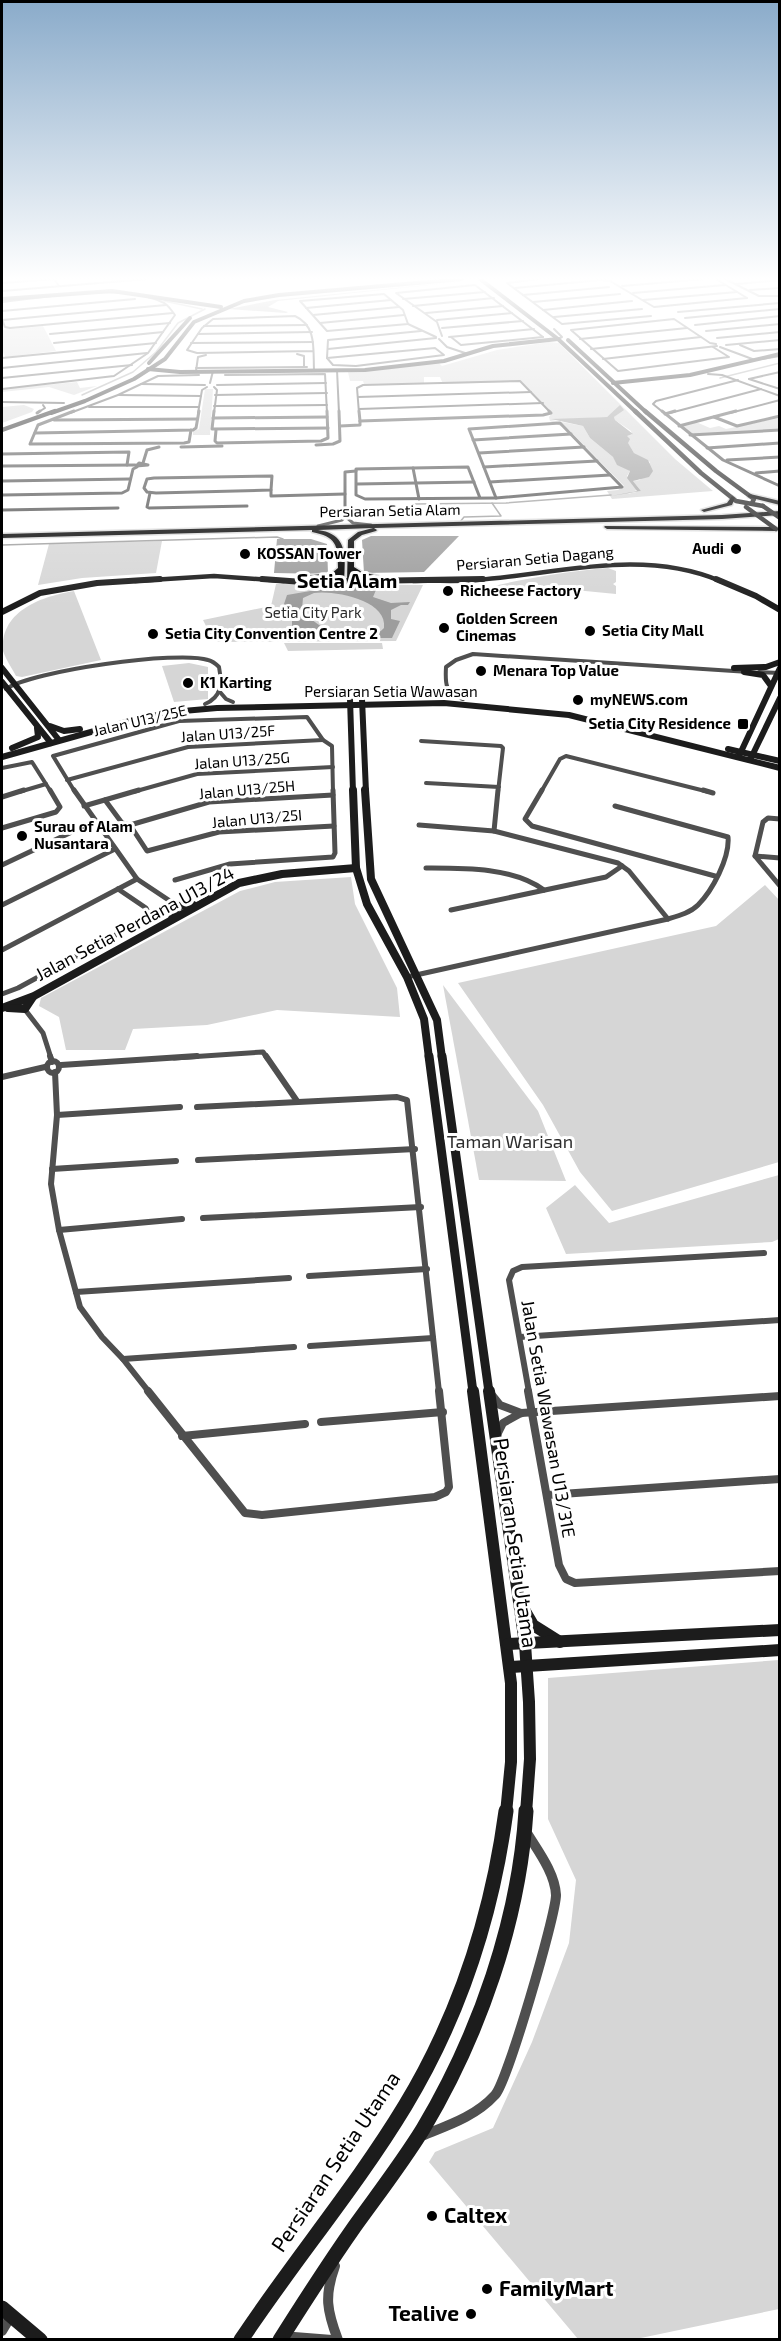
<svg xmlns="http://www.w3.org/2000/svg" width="781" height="2341" font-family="'Exo 2',sans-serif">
<rect width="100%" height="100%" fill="#fff"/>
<g fill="#d6d6d6" fill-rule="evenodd">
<polygon points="43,326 56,351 5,357 2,349 2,330"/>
<path d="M549 342 559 343 675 459 713 491 612 499 607 491 618 490 624 486 569 430 550 421 549 417 552 413 522 382 443 384 440 377H424V384H364L363 381H350L348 372 439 363 442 366 497 350ZM616 410 621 411 614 417 615 420 631 431 632 435 623 436 634 453 650 462 640 480 633 481 641 491 627 494 637 490 627 476 630 471 590 438 583 426 551 420 607 417Z"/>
<polygon points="77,382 80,388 97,386 74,395 49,387 2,392 2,389"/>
<polygon points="205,389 213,389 210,435 193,435 193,431 199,429"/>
<polygon points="24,405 34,409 32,412 2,423 2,407"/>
<polygon points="779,418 779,430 690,435 679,426 696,422 710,428 719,426 726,429"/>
<polygon points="162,541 156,573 82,578 38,585 49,544"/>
<path d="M608 568 616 571V582L613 584 616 586V594L575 590 574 585H560L559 589 554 591 489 587C528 578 568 571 608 568Z"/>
<polygon points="276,584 423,585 396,641 214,642 203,620 271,606"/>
<path d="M74 591 101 660 22 677 16 676C12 668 6 660 3 651 0 609 45 596 74 591Z"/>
<polygon points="284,643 382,643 383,649 288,651"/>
<polygon points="189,663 208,667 208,699 174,702 162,666"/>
<polygon points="351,877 355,904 397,988 400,1017 277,1010 207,1025 133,1029 125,1050 66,1050 59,1017 39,1006 41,998 240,891 275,882"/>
<polygon points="765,885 780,901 779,1162 612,1211 580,1172 543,1105 458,983 716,926"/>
<polygon points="443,985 538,1111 566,1181 479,1180"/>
<polygon points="779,1175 779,1239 772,1242 566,1254 546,1208 575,1185 609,1223"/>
<polygon points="779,1660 779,2309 636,2339 578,2339 429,2162 435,2152 493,2128 532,2042 569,1943 576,1880 548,1819 548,1678"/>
</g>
<g fill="#9d9d9d" fill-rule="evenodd">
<polygon points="477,280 287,300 278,301 268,307 288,312 286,313 229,309 275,300"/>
<polygon points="620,405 624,410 614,417 615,420 633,434 627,436 630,439 628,443 634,453 648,460 653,471 649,477 633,481 641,491 611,496 637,491 627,478 630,471 617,465 613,457 590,438 583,426 551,419 607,417"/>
<polygon points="371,536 459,536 424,572 364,573 362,540"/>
<polygon points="277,539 311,539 327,544 328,574 274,573"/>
<path d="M318 587H373L372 589 376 590 373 597 391 603 410 602 408 605H401L391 610V619L400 621 392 638H289L283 631 292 630V608L271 610 283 607 287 595 316 590ZM314 593C334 590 388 600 384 628 365 650 315 630 302 609L303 598Z"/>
</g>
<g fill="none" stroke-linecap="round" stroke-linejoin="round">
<g stroke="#9d9d9d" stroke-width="1.5">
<polyline points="164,301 202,309"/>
<polyline points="720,378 780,363"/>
<polyline points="82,395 133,372 156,352 178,323 205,309"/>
<polyline points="413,504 506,503 611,495"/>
<polyline points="460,522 464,517 501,516 492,503"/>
<polyline points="2,545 277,537 283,539"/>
</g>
<g stroke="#dbdbdb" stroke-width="3">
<g id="highway">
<polygon points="750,494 780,501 780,505 748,497 748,495"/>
<polygon points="732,496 735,498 732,505 704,512 701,510 727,503"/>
<path d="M780 511V515L722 519 374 528 377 530 376 531 362 535 354 541V567L362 572 382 577 379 579 354 573 353 582 350 584 347 582 348 540 358 532 373 528 318 530C349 534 345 558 344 582L341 584 338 582V575L304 580 301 578 304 576 332 573 338 568C338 544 336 537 312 532V530L2 538V534L722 515Z"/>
<polygon points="605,526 776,527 779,529 776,531 607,529 604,527"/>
</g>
</g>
<g stroke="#4f4f4f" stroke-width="2">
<polyline points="538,279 507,283 562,324 651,316"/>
<polygon points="606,279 611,281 600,280"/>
<polyline points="716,279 747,298"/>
<polyline points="725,279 759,296 780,296"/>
<polyline points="610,281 654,307 747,298"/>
<polyline points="2,283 54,279 59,286"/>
<polyline points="736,284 780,280"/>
<polyline points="622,286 704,279"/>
<polyline points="515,288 600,280"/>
<polyline points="750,290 780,288"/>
<polyline points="2,291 147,279"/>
<polyline points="633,293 725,285"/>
<polygon points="384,294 403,310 408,324 327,331 300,301"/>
<polyline points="523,295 609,287"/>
<polyline points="403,299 485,292"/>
<polyline points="643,300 737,292"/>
<path d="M2 302C48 297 119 283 162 302 168 304 171 310 175 315L148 353 114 376 2 389"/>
<polyline points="533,302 620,294"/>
<polyline points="413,306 494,298"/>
<polyline points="306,308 391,300"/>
<polyline points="543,310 632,301"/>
<polyline points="2,311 135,299"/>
<polyline points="678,312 780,303"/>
<polyline points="426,313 503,306"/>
<polyline points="313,315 399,307"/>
<polyline points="554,317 642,309"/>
<polyline points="685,318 780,309"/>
<polyline points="2,319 5,327 10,328 173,313"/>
<polyline points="2,320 166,305"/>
<polyline points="437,320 512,313"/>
<polyline points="320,323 404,315"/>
<polyline points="408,324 436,337"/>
<polyline points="695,325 780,316"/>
<polyline points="204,326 307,325"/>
<polyline points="442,328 523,321"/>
<polyline points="554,329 562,337 558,339"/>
<polyline points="706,331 780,324"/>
<polyline points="50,334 170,323"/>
<polyline points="198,334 312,332"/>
<polyline points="442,336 437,322 396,293 475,285 543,337"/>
<polyline points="449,337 534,329"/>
<polyline points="451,337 461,345 543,337"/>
<polyline points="717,338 780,332"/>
<polyline points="439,339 447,347 468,354"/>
<polyline points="580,339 687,328"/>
<polyline points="54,343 163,332"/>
<polyline points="191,343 313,342"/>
<polyline points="726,345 780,340"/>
<polyline points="740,345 754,351 780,349"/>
<polyline points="713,347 729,357 618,371 571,330 674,319 710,343 716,344"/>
<polyline points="720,347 755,360 780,356"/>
<polygon points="435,348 444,355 356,366 333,365 327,358"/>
<polyline points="328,349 436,338"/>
<polyline points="591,349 701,337"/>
<path d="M313 351 197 353 187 350 202 328 213 319 295 316C317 326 313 349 314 370"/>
<polyline points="297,354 304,356 304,367"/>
<polyline points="2,358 156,343"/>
<polyline points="327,358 328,340 421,331"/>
<polyline points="603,359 717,346"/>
<polyline points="2,368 147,353"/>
<polyline points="196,368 307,367"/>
<polyline points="337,370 339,413"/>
<polyline points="196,371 198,357 206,355"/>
<polyline points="708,374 722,375 780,396"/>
<polyline points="225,375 325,374 327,413"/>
<polyline points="2,378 132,365"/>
<polyline points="749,379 780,372"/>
<polyline points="749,379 780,389"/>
<polyline points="210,383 213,371"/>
<polyline points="141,384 205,385"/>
<polyline points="217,385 326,383"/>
<polyline points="214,387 217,390 214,413"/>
<polyline points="118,395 201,396"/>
<polyline points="215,395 327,393"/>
<polyline points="358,397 531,392"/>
<polyline points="2,402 64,403"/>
<polyline points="214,406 327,405"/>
<polyline points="89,407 199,407"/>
<polyline points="359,409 543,403"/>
<polyline points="37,413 45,408 43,405"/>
<polyline points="70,413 118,395 158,376 199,375"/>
<polyline points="198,413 202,390 207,387"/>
<polyline points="359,413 357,388 363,385 520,381 551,413"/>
<polyline points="664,413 653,404 656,401 738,380"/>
<polyline points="670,413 761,389"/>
<polyline points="730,413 780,400"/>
</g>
<g stroke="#4f4f4f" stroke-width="3">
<polyline points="74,411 38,425 30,444 184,443 189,442 191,430"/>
<polyline points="214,411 212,429 328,428"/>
<polyline points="359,411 360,421"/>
<polyline points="662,411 723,460 780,486"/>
<polyline points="37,413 40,411"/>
<polyline points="665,414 675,411"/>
<polyline points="714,417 737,426 780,416"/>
<polyline points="213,418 327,417"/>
<polyline points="54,420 197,419"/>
<polyline points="360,421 543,415 551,413 549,411"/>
<polygon points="560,423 622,487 496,498 469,429"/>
<polyline points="340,426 360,425 360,421"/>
<polyline points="679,426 736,411"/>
<polyline points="216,430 215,441 217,443 321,441 328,438 327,411"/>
<polyline points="35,433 193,430 196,428 199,411"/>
<polyline points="690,435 780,430"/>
<polyline points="473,440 571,434"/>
<polyline points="316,445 333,444 340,441 339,411"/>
<polyline points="181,447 222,446"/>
<polyline points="707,448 780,443"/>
<polyline points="479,453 584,447"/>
<polyline points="2,454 129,452 127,465"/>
<polyline points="727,460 780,457"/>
<polygon points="139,463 148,465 136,466"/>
<polyline points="143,463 147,450 159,447"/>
<polyline points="2,466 135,465"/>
<polyline points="484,467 597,461"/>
<polyline points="413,468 419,499"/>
<polyline points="756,473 780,471"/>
<polygon points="272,476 271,490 156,493 147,492 144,488 147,479 154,478"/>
<polyline points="2,481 130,479"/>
<polyline points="490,482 610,475"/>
<polyline points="357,484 474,482"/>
<polyline points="271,490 271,496 345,494"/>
<polyline points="150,493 147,507 149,508 247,506"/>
<polyline points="2,495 122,493 128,490 133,469 137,467"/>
<polyline points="480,498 468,467 356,469 356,495 365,499 496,498"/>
<polyline points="2,510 118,508"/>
<polyline points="345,516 353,523 371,525"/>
<polyline points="318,526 342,520 345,516 345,472 356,471"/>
</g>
<g stroke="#4f4f4f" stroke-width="4">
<polyline points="759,672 780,673"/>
<path d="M6 689C31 671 179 650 208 660 212 661 216 664 219 667 222 683 222 697 205 704"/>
<polyline points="220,692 226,699 233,702"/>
<polyline points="429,697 437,695 445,688"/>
<path d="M463 699C445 693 445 684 446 667L456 660 473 654 749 672"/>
<polyline points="421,741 501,746 503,748 498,792"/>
<polyline points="2,768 32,762 51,792"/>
<polyline points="67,780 188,747 323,740"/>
<polyline points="426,783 499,787"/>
<polyline points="19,792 46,784"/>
<polyline points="75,792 53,756 179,721 307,717 323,740 332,746 333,792"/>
<polyline points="133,792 197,774 333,767"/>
<polyline points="541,792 560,759 566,756 709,792"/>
</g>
<g stroke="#4f4f4f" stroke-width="5">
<polyline points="74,790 137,879 179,907"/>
<polyline points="542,790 525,819 532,826 715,876"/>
<polyline points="703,790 713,793"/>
<polyline points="2,797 24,790"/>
<polyline points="105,800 122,823 130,825 147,851 219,832 334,826"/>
<polyline points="84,806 139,790"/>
<polyline points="780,819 768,818 763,822 755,856 780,886"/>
<polyline points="130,825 209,802 333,795"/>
<polyline points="419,825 494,831 618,863 629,871 668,919"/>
<polyline points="2,828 56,812 60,807 50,790"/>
<polyline points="494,831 498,790"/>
<polyline points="755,856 780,858"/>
<polyline points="2,865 95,821"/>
<path d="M426 868C463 868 513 867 544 890"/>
<polyline points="175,880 230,864 333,857 335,853 333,790"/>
<polyline points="2,905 115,849"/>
<polyline points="451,910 606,877 622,866"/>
<polyline points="2,950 137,879"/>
<path d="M407 977 668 919C678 916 690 913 698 905 712 891 730 858 728 837L615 806"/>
<polyline points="2,994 18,988 145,919 149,914 146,908 118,889"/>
<polyline points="23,1007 43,1033 51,1058"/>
<polyline points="174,1058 263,1052 267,1058"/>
</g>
<g stroke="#4f4f4f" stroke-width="6">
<polyline points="50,1056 52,1062"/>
<polyline points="266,1056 297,1101"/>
<circle cx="53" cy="1067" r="6"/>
<polyline points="61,1065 197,1056"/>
<polyline points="55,1072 57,1115 51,1184 59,1230 80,1307 102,1337 123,1359 294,1347"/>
<polyline points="2,1077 45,1067"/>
<polyline points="197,1107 397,1097 407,1100 439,1392"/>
<polyline points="57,1115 180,1107"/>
<polyline points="198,1160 415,1149"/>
<polyline points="52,1169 176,1161"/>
<polyline points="203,1218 421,1207"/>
<polyline points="59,1230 182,1219"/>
<polyline points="309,1276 427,1269"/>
<polyline points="76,1292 289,1278"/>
<polyline points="520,1337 780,1320"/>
<polyline points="310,1346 433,1338"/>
<polyline points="123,1359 149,1392"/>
<polyline points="529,1392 509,1280 513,1271 522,1267 764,1253"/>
</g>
<g stroke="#4f4f4f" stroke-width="8">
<polyline points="148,1391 245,1513 262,1515 435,1497 446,1492 449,1487 439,1391"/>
<polyline points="528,1391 559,1565 566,1579 575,1583 780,1571"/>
<polyline points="492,1395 500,1405 521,1413"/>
<polyline points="321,1422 443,1412"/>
<polyline points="497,1435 503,1423 521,1413 780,1396"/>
<polyline points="182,1436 305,1424"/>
<polyline points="547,1495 780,1479"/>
</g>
<g stroke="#4f4f4f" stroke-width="10">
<path d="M424 2135C449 2125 476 2116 495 2095 507 2083 556 1915 556 1895 555 1873 538 1851 527 1833"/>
<path d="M335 2266C324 2296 327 2311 338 2340"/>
<polyline points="2,2331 11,2316"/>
<polyline points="284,2340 294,2337 332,2340"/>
</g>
<g stroke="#1c1c1c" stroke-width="4">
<polyline points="480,279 558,339 637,413"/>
<polyline points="2,299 112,291 221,307"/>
<polyline points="568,340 647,413"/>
<polyline points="149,363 190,318"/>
<polyline points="148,369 180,372 365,370 444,361 493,346 558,339"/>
<polyline points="613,383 690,375 780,354"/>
<polyline points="51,413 85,401 134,379 165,359 194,322 244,301 279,295 462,279"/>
</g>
<g stroke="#1c1c1c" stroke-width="4.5">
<polyline points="635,411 701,473 736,501 763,506"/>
<polyline points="645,411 716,471 754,499 752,503"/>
<polyline points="2,430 55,411"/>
<polyline points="135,581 214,576 284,581"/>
<path d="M413 581C434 580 456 582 477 580 557 574 642 548 720 581"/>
</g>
<g stroke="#1c1c1c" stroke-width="6">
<polyline points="262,579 303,582 483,579"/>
<polyline points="716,579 756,596 780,610"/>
<polyline points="2,612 40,593 97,583 160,579"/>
<polyline points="2,668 59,740"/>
<polyline points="734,668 766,667 780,662"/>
<polyline points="744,672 763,675 771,686"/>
<polyline points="2,682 51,743"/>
<polyline points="350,699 353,792"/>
<polyline points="362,699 366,792"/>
<polyline points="50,726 64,731 80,729"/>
<polyline points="12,748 38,737 37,728"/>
<polyline points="728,749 780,761"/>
<polyline points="739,756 780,668"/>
<polyline points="2,757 130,721 172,712 217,708 444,703 569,715 780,768"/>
<polyline points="751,758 780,698"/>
</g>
<g stroke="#1c1c1c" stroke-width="8">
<polyline points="353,790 356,868 367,904 407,977 424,1019 429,1058"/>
<polyline points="365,790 371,879 437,1020 442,1058"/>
<polyline points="172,919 177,906 193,905"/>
<polyline points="2,1008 34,996 239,883 282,874 356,868"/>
<polyline points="8,1008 25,1009 33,997"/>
</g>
<g stroke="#1c1c1c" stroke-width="9">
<polyline points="429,1056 473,1392"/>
<polyline points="442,1056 489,1392"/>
</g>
<g stroke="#1c1c1c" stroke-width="12">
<polyline points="473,1391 511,1683 511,1762 506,1813"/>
<polyline points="489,1391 525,1644 529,1702 530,1759 526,1813"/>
<polyline points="522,1606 533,1625 560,1642"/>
<polyline points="508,1644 780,1630"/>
<polyline points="511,1667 780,1650"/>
</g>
<g stroke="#1c1c1c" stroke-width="15">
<polyline points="2,2308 40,2340"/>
<path d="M241 2340C294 2260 356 2187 405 2106 460 2015 492 1915 506 1811"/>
<path d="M280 2340C304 2302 329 2263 355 2226 378 2194 402 2163 423 2129 479 2035 519 1921 526 1811"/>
</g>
<use href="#highway" fill="#000" fill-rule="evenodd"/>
<g stroke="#1c1c1c" stroke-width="4.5">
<polyline points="763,506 780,518"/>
<polyline points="746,507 776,529"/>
</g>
</g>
<linearGradient id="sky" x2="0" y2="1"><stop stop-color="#8aabca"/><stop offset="0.46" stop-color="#fff"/><stop offset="1" stop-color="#fff" stop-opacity="0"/></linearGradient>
<rect width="781" height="606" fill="url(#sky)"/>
<g fill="#000" stroke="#fff" stroke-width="2">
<circle cx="736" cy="549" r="6"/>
<circle cx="245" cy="554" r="6"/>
<circle cx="448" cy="591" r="6"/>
<circle cx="444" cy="628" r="6"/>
<circle cx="590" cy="631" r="6"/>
<circle cx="153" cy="634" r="6"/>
<circle cx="481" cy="671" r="6"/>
<circle cx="188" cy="683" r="6"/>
<circle cx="578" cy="700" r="6"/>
<rect x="737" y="718" width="12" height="12" rx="3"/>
<circle cx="22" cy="836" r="6"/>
<circle cx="432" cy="2216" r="6"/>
<circle cx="487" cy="2289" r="6"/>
<circle cx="471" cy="2314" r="6"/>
</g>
<g text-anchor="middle" stroke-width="6" stroke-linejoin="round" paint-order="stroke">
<g font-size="15" fill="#000" stroke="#fff">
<text transform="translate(390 511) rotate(-1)" y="5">Persiaran Setia Alam</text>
<text transform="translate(535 559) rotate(-5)" y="5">Persiaran Setia Dagang</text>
<text x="391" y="697">Persiaran Setia Wawasan</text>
<text transform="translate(140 721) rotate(-13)" y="5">Jalan U13/25E</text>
<text transform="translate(228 734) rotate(-4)" y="5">Jalan U13/25F</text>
<text transform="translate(242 761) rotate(-4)" y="5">Jalan U13/25G</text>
<text transform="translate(247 790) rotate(-5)" y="5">Jalan U13/25H</text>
<text transform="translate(257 819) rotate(-5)" y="5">Jalan U13/25I</text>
</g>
<g font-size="15" font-weight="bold" fill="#000" stroke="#fff" text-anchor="start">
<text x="724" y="554" text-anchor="end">Audi</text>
<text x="257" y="559">KOSSAN Tower</text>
<text x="460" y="596">Richeese Factory</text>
<text x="456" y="624">Golden Screen<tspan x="456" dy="17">Cinemas</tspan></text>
<text x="602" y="636">Setia City Mall</text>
<text x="165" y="639">Setia City Convention Centre 2</text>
<text x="493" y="676">Menara Top Value</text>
<text x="200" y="688">K1 Karting</text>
<text x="590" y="705">myNEWS.com</text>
<text x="731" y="729" text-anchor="end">Setia City Residence</text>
<text x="34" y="832">Surau of Alam<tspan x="34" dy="17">Nusantara</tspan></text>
</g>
<g font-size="15" fill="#2d2d2d" stroke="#fff">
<text x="313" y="618">Setia City Park</text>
</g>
<g font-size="18" fill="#000" stroke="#fff">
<text transform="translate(135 924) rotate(-28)" y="6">Jalan Setia Perdana U13/24</text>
<text transform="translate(548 1419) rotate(80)" y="6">Jalan Setia Wawasan U13/31E</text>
</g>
<g font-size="18" fill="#2d2d2d" stroke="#fff">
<text x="510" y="1148">Taman Warisan</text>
</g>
<g font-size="20" font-weight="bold" fill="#000" stroke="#fff">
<text x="347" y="588">Setia Alam</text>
</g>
<g font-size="21" fill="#000" stroke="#fff">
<text transform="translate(515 1543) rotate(82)" y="7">Persiaran Setia Utama</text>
<text transform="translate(336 2162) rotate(-56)" y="7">Persiaran Setia Utama</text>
</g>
<g font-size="21" font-weight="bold" fill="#000" stroke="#fff" text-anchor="start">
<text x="444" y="2223">Caltex</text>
<text x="499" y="2296">FamilyMart</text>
<text x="459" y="2321" text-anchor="end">Tealive</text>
</g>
</g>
<rect width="781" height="2341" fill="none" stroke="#000000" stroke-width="6"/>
</svg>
